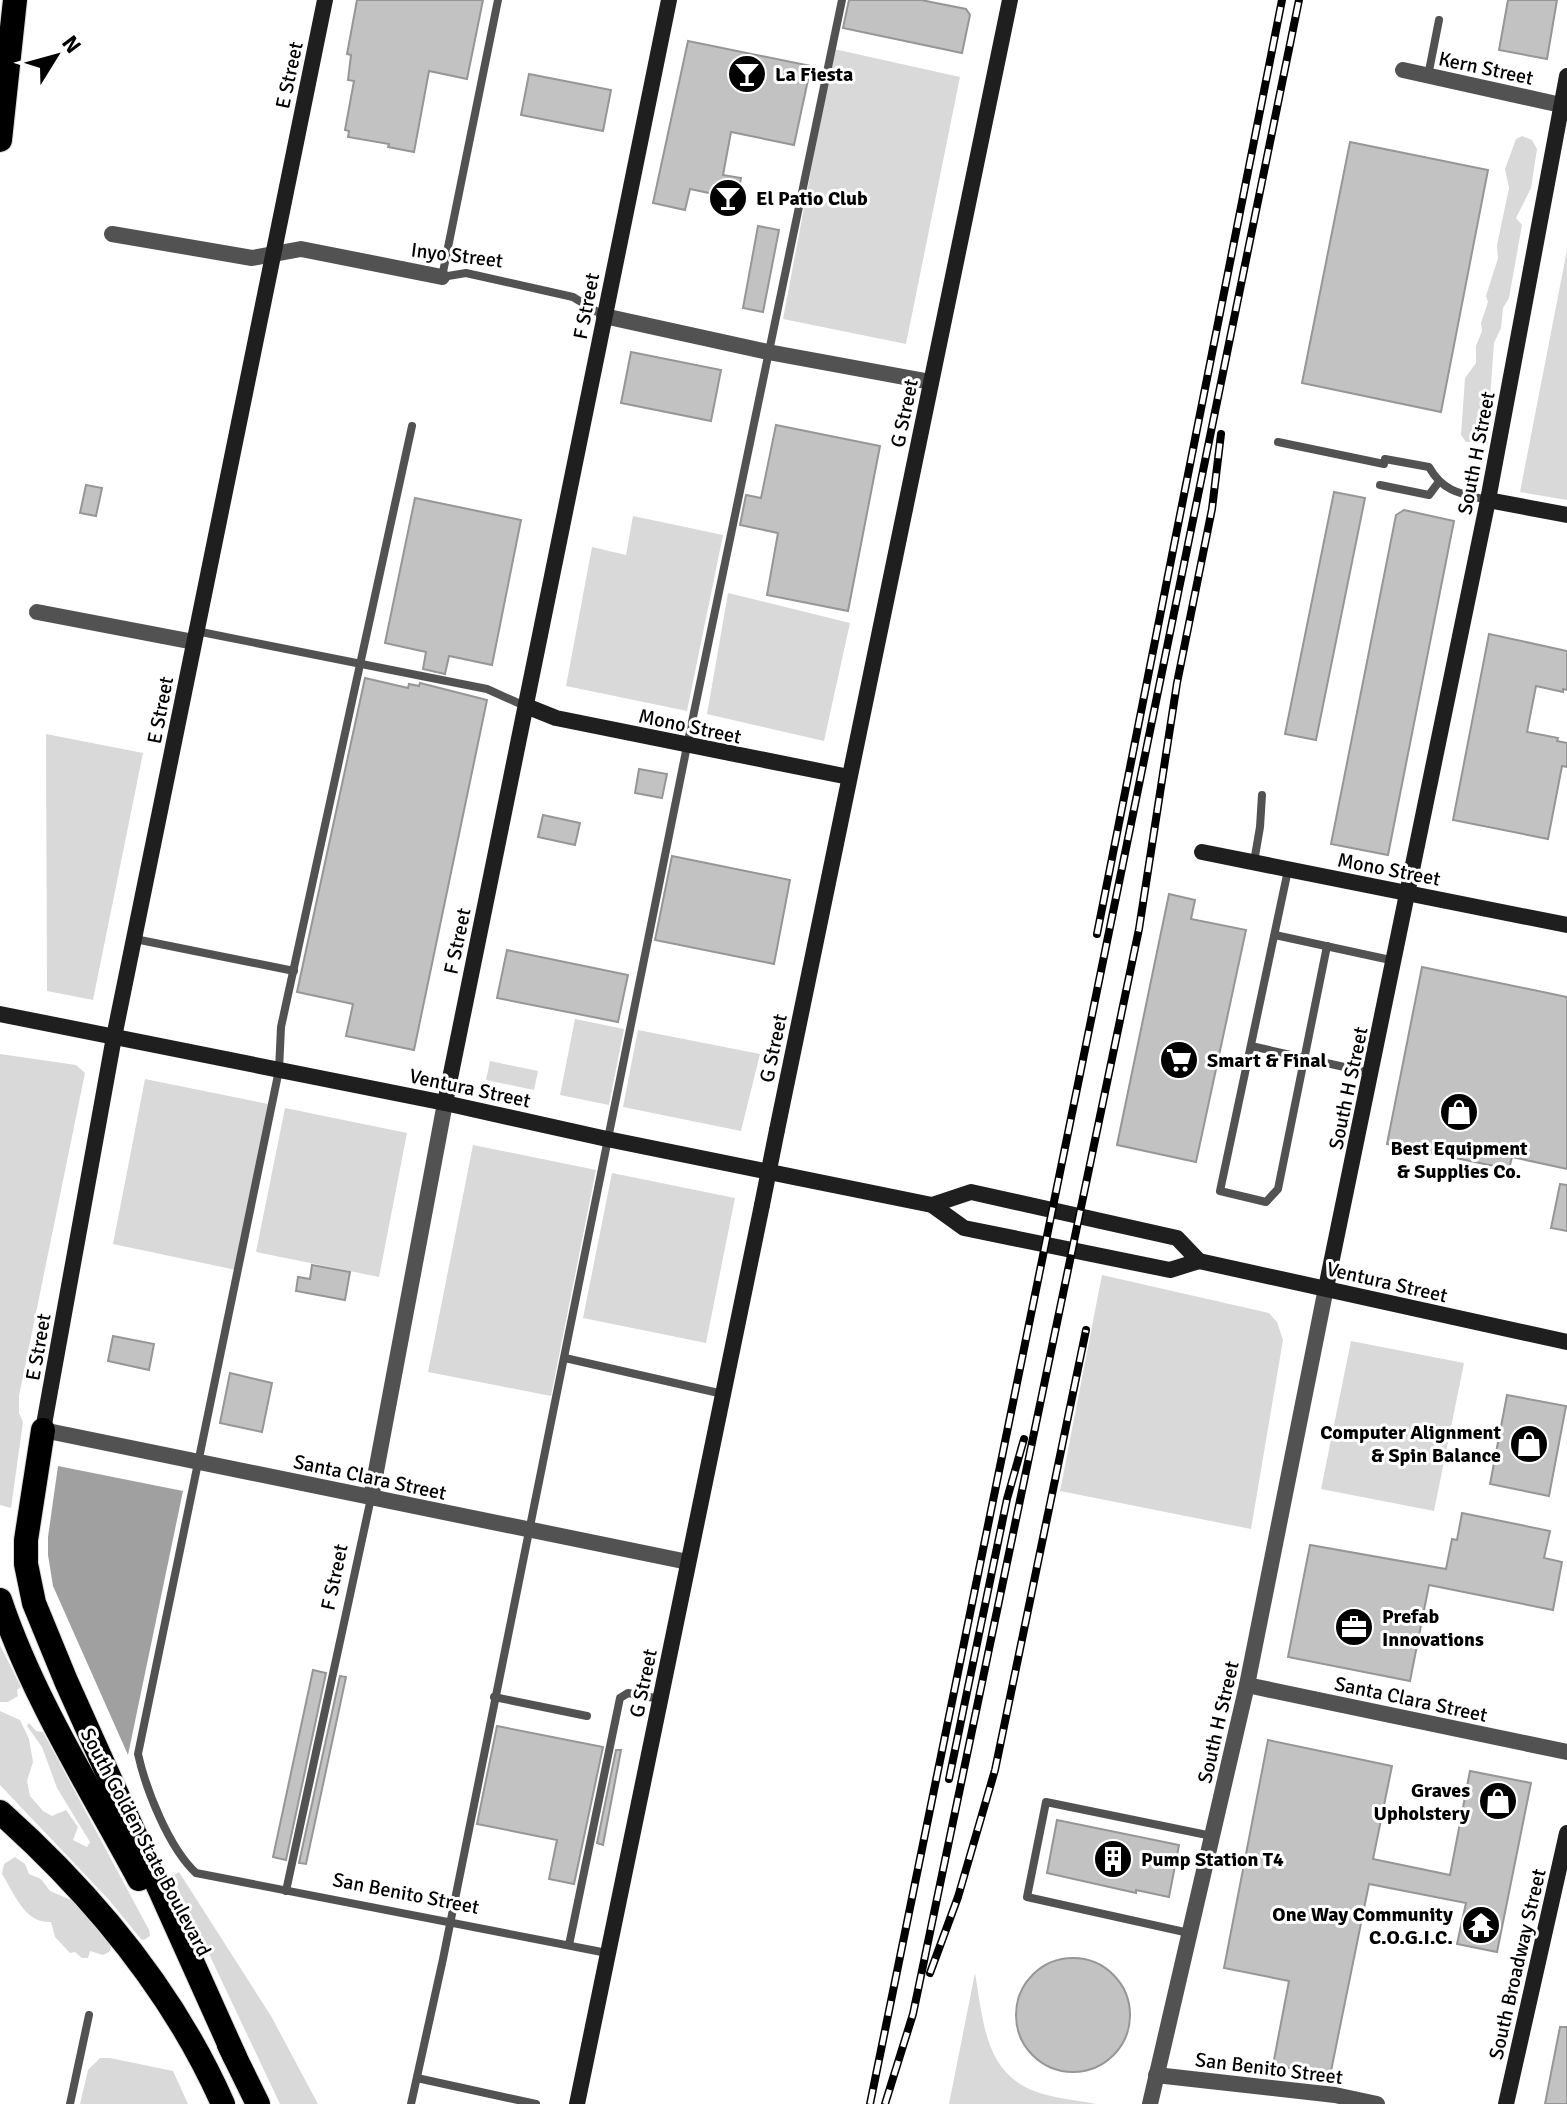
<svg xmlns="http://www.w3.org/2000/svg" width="1567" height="2104" font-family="Signika,sans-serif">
<rect width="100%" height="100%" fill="#fff"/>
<g fill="#d9d9d9">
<polygon points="834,49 960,77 906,344 783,319"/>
<polygon points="1522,136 1532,140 1537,149 1531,188 1516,218 1522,225 1509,298 1503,308 1501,328 1494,343 1490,398 1482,407 1482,428 1476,442 1466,442 1461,435 1465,378 1476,363 1476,346 1482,331 1481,323 1488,302 1486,296 1498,258 1497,245 1509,188 1505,169 1516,139"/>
<polygon points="1567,250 1567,500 1520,492"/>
<polygon points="633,516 723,535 687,711 566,686 592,547 626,555"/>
<polygon points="728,593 850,623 824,741 707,714"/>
<polygon points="46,734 143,753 93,1000 47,991"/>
<polygon points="575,1019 624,1029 609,1105 560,1095"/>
<polygon points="638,1030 760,1054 741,1131 623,1107"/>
<polygon points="0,1054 76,1065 85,1073 19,1396 19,1413 23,1422 11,1508 0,1505"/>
<polygon points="490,1061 538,1071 534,1090 486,1080"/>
<polygon points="145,1079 268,1104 236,1270 113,1244"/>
<polygon points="285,1108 407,1133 379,1277 256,1252"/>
<polygon points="473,1145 596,1170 551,1396 428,1372"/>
<polygon points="612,1173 735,1198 706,1343 583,1318"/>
<polygon points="1102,1275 1269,1313 1277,1322 1283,1340 1251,1529 1060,1491"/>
<polygon points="1351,1341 1464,1363 1434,1511 1321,1489"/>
<polygon points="0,1645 21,1687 17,1690 18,1696 8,1702 0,1702"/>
<polygon points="0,1711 20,1720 29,1739 33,1762 27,1781 30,1796 43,1811 52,1816 66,1810 78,1827 73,1840 87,1847 90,1842 57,1788 42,1747 27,1726 29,1723 36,1731 43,1732 149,1930 150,1936 144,1940 141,1939 109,1900 0,1785"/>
<path d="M15 1857 25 1864 29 1874 41 1879 50 1891 78 1903 112 1945 109 1952 103 1955 90 1951 88 1958H82L75 1952 70 1953 55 1937 51 1922C25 1924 14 1893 2 1874L4 1864Z"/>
<polygon points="179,1872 271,2016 318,2104 280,2104 172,1876"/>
<path d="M975 1973C983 2018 984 2072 1034 2091 1053 2098 1076 2100 1096 2104H949Z"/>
<polygon points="100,2058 110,2058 173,2071 188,2104 80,2104 88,2070"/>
</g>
<polygon fill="#a0a0a0" points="58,1466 183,1491 128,1755 53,1586 48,1555 48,1537"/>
<g fill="#c2c2c2" stroke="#969696" stroke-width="2">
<polygon points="357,0 483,0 467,79 429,71 414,152 388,147 389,144 348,137 349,131 345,130 354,81 348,80 351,55 347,54"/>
<polygon points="849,0 921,0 966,9 970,15 962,53 843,28"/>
<polygon points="1508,0 1557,0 1547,59 1499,50"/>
<polygon points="688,41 811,66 794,145 731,132 723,175 741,178 737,199 690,189 685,210 653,203"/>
<polygon points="529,74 611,90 603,131 521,115"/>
<polygon points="1350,142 1488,170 1441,412 1302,383"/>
<polygon points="758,226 779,230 763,312 743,308"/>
<polygon points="631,352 721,370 711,421 621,403"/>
<polygon points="776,425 880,446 848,611 767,595 778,533 740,525 746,495 761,498"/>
<polygon points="86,485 102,488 96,516 80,513"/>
<polygon points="1334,492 1365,498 1316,740 1285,734"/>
<polygon points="415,498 521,520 492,665 449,656 445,674 423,669 426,652 385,643"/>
<polygon points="1404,510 1454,521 1388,855 1331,844 1396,515"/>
<polygon points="1489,634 1567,651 1567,690 1563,689 1563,692 1536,686 1527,732 1558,738 1557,741 1567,743 1567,767 1562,766 1548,839 1453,820"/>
<polygon points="365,678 408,688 409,684 419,686 420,683 487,700 414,1050 346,1036 353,1004 297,992"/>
<polygon points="639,769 667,774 662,798 635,793"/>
<polygon points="543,815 580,823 575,845 538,837"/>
<polygon points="672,856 790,880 774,964 655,940"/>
<polygon points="1169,894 1195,900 1191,919 1246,930 1196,1162 1117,1145"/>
<polygon points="507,950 628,975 618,1022 497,998"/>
<polygon points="1422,967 1567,997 1567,1169 1512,1157 1509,1169 1387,1144"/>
<polygon points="1560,1184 1567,1185 1567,1231 1551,1228"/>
<polygon points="312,1265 350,1272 345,1300 296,1291 298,1277 310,1279"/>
<polygon points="113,1336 154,1344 149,1370 108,1361"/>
<polygon points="230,1373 272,1383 262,1432 220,1423"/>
<polygon points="1507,1395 1566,1406 1549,1496 1490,1484"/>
<polygon points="1462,1513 1550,1531 1544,1558 1562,1562 1553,1610 1429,1585 1410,1681 1288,1657 1310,1545 1446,1569 1452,1539 1457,1540"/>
<polygon points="313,1670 326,1673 286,1860 273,1857"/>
<polygon points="340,1676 346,1677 306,1864 299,1863"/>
<polygon points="497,1726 603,1747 574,1884 549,1879 557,1840 477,1824"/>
<polygon points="1268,1740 1392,1766 1373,1859 1450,1875 1470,1771 1531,1783 1497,1952 1457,1944 1466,1903 1369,1884 1330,2076 1273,2065 1289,1981 1224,1968"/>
<polygon points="616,1750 621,1750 603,1845 597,1843"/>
<polygon points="1057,1820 1179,1845 1169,1897 1136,1890 1136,1893 1047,1873"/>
<circle cx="1073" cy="2015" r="57"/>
<polygon points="1560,2027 1567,2027 1567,2104 1545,2104"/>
</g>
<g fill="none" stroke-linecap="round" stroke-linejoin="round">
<g stroke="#dbdbdb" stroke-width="26">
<g id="highway">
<polyline points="0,140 15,0"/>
<polyline points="43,1430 26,1540 26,1564 34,1603 66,1681 235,2057"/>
<path d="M0 1600C33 1698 90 1788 139 1879"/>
<path d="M0 1812C92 1894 173 1991 223 2104"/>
<polyline points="229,2045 258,2104"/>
</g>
</g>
<g stroke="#525252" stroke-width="8">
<polyline points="498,0 442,277 466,273 573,297 604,316"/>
<polyline points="1428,76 1439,20"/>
<path d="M412 426 281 1027 279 1070 138 1754C146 1790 169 1848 196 1873L607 1953"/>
<polyline points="1278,442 1384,464"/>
<path d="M1385 459 1429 467C1443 492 1461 494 1488 500"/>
<polyline points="1380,485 1429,495 1438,483"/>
<polyline points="196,631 487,689 525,706"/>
<polyline points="1254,862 1260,827 1262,795"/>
<polyline points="1288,870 1220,1191 1266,1202 1278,1189 1327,946"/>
<polyline points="1275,935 1395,961"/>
<polyline points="135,939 294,971"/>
<polyline points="1251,1046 1371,1073"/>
<polyline points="565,1358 723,1394"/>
<polyline points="494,1697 587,1716"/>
<polyline points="286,1891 371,1498"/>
<polyline points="1189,1933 1027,1897 1046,1802 1212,1836"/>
<polyline points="569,1945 620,1698 628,1693 660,1699"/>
<polyline points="417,2078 536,2104"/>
<polyline points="70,2104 89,2015"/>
<polyline points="411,2104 443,1959 687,746 842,0"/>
</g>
<g stroke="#525252" stroke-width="16">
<polyline points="1403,70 1561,105"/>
<polyline points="112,234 252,258 301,249 442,277"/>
<polyline points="604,316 768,352 931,382"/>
<polyline points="37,612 194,642"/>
<polyline points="43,1430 688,1562"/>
<polyline points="371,1498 445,1103"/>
<polyline points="1247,1685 1567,1752"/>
<polyline points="1156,2075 1335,2095 1377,2104"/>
<polyline points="1150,2104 1247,1685 1326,1288"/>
</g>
<g stroke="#1f1f1f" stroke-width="16">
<polyline points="1488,500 1567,515"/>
<polyline points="526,706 556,718 849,777"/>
<polyline points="1202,852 1567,925"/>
<polyline points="0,1014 445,1103 607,1139 932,1205 964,1228 1170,1270 1199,1261 1567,1342"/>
<polyline points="445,1103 669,0"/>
<polyline points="777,1130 1010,0"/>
<polyline points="932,1205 971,1192 1177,1238 1199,1261"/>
<polyline points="1326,1288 1488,500 1567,76"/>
<polyline points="43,1430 114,1037 325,0"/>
<polyline points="577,2104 762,1205"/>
<polyline points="1506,2104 1567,1833"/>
</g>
<use href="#highway" stroke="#000" stroke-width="24"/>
<g stroke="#000" stroke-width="8">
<g id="rail">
<polyline points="1097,934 1282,0"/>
<polyline points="949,1779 1007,1499 1024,1439"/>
<polyline points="930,1973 958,1897 995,1770 1086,1330"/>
<polyline points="870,2104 1299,0"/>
<polyline points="885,2104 913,2014 1139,929 1177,683 1212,509 1221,434"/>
</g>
</g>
<use href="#rail" stroke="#fff" stroke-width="5" stroke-dasharray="15" stroke-linecap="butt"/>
<polyline stroke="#1f1f1f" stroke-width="16" points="762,1205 777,1130"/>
</g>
<defs>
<g id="bar-disc" transform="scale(2)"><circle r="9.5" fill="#000" stroke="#fff"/><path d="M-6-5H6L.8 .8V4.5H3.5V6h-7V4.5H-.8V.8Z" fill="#fff"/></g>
<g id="supermarket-disc" transform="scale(2)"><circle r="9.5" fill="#000" stroke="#fff"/><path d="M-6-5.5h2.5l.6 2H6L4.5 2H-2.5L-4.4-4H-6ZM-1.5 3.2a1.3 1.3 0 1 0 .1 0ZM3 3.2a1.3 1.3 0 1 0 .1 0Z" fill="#fff"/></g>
<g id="shop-disc" transform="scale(2)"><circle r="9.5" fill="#000" stroke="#fff"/><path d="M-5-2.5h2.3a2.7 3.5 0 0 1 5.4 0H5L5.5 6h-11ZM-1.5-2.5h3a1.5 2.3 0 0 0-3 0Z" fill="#fff"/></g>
<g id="office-disc" transform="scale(2)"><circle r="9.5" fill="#000" stroke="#fff"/><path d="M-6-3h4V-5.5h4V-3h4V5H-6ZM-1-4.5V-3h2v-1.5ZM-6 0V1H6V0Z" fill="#fff"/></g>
<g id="building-disc" transform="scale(2)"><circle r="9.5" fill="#000" stroke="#fff"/><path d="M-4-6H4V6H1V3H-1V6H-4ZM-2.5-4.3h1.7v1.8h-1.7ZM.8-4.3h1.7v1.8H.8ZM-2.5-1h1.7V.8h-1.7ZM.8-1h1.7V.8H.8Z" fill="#fff"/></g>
<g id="temple-disc" transform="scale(2)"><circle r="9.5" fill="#000" stroke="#fff"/><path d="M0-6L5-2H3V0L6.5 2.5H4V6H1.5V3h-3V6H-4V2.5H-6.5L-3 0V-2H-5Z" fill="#fff"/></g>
</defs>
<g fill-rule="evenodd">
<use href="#bar-disc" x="747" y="74"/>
<use href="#bar-disc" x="728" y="198"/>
<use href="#supermarket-disc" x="1179" y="1060"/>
<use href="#shop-disc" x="1459" y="1112"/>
<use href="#shop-disc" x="1529" y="1444"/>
<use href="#office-disc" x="1354" y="1627"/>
<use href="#shop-disc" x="1498" y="1801"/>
<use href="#building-disc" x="1113" y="1859"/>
<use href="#temple-disc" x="1481" y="1925"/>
</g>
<g text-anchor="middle" stroke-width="6" stroke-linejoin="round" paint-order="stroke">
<g font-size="20" fill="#000" stroke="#fff">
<text transform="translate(1486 68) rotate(12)" y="7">Kern Street</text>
<text transform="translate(289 75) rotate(-78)" y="7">E Street</text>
<text transform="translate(457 255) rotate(7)" y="7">Inyo Street</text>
<text transform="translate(586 306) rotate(-79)" y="7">F Street</text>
<text transform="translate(904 413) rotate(-78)" y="7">G Street</text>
<text transform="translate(1476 453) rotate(-79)" y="7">South H Street</text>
<text transform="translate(160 710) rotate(-79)" y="7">E Street</text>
<text transform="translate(690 726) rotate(12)" y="7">Mono Street</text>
<text transform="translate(1389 869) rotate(11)" y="7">Mono Street</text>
<text transform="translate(457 941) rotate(-78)" y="7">F Street</text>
<text transform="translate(773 1048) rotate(-78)" y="7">G Street</text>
<text transform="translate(470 1088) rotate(12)" y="7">Ventura Street</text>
<text transform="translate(1348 1088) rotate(-78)" y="7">South H Street</text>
<text transform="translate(1387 1282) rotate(13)" y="7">Ventura Street</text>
<text transform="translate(38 1347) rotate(-80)" y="7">E Street</text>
<text transform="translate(370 1477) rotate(12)" y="7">Santa Clara Street</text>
<text transform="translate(334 1577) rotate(-78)" y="7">F Street</text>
<text transform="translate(643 1683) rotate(-78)" y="7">G Street</text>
<text transform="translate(1411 1699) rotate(12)" y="7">Santa Clara Street</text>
<text transform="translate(1218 1722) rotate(-77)" y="7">South H Street</text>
<text transform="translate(146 1842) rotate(62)" y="7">South Golden State Boulevard</text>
<text transform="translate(406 1893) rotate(11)" y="7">San Benito Street</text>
<text transform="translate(1517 1964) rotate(-77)" y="7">South Broadway Street</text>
<text transform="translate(1269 2068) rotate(7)" y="7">San Benito Street</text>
</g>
<g font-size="20" font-weight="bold" fill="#000" stroke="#fff" text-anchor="start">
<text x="775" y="81">La Fiesta</text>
<text x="756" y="205">El Patio Club</text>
<text x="1207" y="1067">Smart &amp; Final</text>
<text x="1459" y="1155" text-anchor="middle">Best Equipment<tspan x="1459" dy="23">&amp; Supplies Co.</tspan></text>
<text x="1501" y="1439" text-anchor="end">Computer Alignment<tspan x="1501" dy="23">&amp; Spin Balance</tspan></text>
<text x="1382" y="1623">Prefab<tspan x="1382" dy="23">Innovations</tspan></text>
<text x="1470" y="1797" text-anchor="end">Graves<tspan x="1470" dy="23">Upholstery</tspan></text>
<text x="1141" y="1866">Pump Station T4</text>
<text x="1453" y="1921" text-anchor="end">One Way Community<tspan x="1453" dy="23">C.O.G.I.C.</tspan></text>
</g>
</g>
<g transform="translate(56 56) rotate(53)" stroke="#ffffff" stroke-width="6" paint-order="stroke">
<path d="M0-6L14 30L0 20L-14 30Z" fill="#000000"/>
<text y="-12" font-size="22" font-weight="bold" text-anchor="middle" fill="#000000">N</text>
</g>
</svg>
